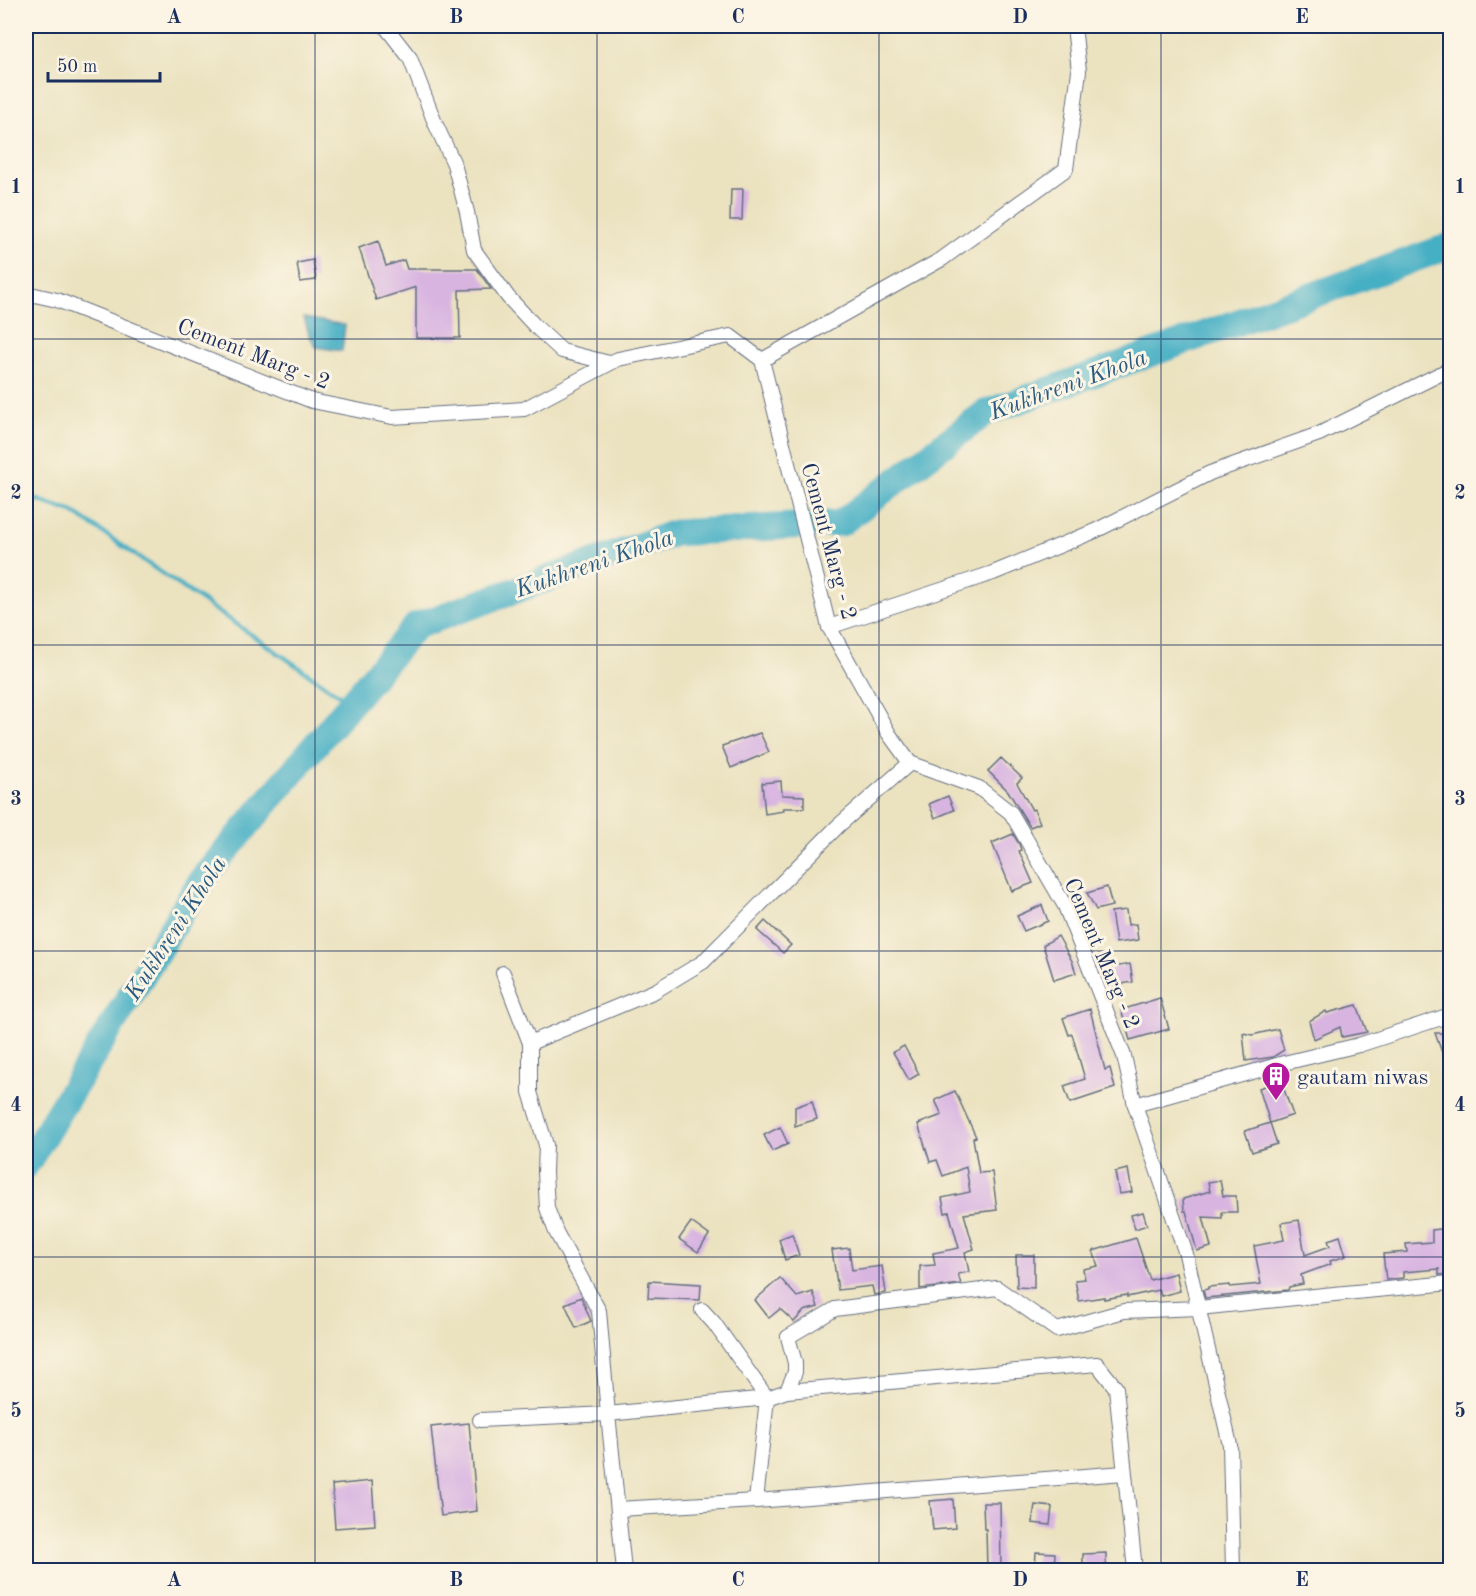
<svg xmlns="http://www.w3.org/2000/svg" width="1476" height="1596" font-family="'Old Standard TT',serif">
<rect width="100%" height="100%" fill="#fcf5e5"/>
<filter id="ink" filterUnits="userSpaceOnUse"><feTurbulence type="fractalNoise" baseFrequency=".0167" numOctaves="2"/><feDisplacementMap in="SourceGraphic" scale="12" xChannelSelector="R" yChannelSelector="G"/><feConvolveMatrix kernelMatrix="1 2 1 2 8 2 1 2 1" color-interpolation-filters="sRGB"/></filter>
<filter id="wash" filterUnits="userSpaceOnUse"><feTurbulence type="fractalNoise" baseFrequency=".008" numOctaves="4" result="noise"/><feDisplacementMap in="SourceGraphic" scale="24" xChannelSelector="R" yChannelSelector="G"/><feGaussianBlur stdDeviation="1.35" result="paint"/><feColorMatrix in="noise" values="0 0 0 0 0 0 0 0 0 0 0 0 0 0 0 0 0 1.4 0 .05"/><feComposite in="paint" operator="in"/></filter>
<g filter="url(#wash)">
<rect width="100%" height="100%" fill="#ebe2c0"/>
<polygon fill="#45afc4" stroke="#306f91" stroke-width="1.5" points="304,318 345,325 342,351 316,347 309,334"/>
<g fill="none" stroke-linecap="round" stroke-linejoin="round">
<polyline stroke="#45afc4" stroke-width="4.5" points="26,496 73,512 351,703"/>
<polyline stroke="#45afc4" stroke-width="27" points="26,1165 202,879 416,626 675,533 841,523 985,413 1450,246"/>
</g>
<g id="blocks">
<g fill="#d8b4e1">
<polygon points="731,189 743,189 742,220 730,220"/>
<polygon points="378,241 386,266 404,260 407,269 477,269 491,289 459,290 460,338 416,338 416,287 376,300 359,248"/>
<polygon points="313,260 316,280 300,282 297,263"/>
<polygon points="760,733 769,752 731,768 722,746"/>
<polygon points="1001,758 1022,778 1017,783 1032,810 1034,809 1040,823 1030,827 1008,791 988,771"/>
<polygon points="781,781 782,795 804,796 804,808 783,808 784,811 765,814 762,783"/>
<polygon points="948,796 954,810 935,818 929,804"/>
<polygon points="1013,834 1019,844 1021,850 1019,851 1033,883 1012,891 992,843"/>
<polygon points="1107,887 1112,906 1096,910 1087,893"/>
<polygon points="1042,905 1048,921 1024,931 1017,916"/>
<polygon points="1126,910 1128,925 1136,924 1138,940 1116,943 1111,912"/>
<polygon points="765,921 791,945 783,953 757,930"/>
<polygon points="1058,936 1072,961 1076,973 1054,980 1043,945"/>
<polygon points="1130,964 1133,982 1111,986 1108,968"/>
<polygon points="1160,998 1169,1029 1130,1040 1121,1010"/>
<polygon points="1357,1005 1367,1032 1342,1037 1340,1027 1314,1039 1309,1021 1326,1011 1327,1013"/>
<polygon points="1090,1009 1105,1070 1110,1068 1115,1088 1070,1103 1064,1086 1085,1079 1072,1034 1069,1035 1063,1018"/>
<polygon points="1278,1029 1284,1050 1273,1057 1246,1061 1243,1033 1252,1035"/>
<polygon points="1435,1033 1450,1033 1450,1071 1449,1072"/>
<polygon points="904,1046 919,1074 909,1080 893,1052"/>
<polygon points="1281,1081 1293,1115 1270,1123 1259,1088"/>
<polygon points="955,1091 976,1137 973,1138 979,1173 992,1172 997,1210 964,1214 974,1249 965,1252 969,1272 958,1274 961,1284 920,1289 920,1266 935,1265 933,1253 959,1248 949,1212 945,1213 942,1198 970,1192 966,1167 943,1176 937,1160 930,1162 918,1124 942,1115 935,1100"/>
<polygon points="812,1101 817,1119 795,1126 795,1107"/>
<polygon points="1270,1123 1277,1144 1252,1152 1245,1131"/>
<polygon points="780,1127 788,1144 772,1151 764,1135"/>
<polygon points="1128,1169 1132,1192 1119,1194 1115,1172"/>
<polygon points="1220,1180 1223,1196 1236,1196 1237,1212 1222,1212 1222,1218 1203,1217 1211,1247 1197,1251 1186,1211 1184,1211 1183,1199 1210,1191 1208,1182"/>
<polygon points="1143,1212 1147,1225 1135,1229 1131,1215"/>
<polygon points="1299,1220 1305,1255 1330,1246 1328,1240 1340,1236 1346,1256 1330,1261 1331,1264 1301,1275 1303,1284 1289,1287 1288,1290 1205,1298 1203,1290 1208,1289 1208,1287 1230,1285 1230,1287 1261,1284 1254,1246 1284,1240 1281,1223"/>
<polygon points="691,1222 709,1235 698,1252 679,1239"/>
<polygon points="1450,1228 1450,1274 1439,1275 1439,1269 1403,1272 1403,1278 1386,1280 1383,1254 1407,1252 1406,1244 1432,1242 1432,1230"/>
<polygon points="792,1234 799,1255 785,1260 779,1239"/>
<polygon points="1136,1238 1150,1280 1176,1273 1180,1291 1161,1296 1159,1290 1127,1297 1127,1295 1104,1299 1104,1297 1079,1301 1075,1280 1085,1279 1083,1269 1098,1266 1093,1251"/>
<polygon points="849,1248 852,1270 882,1266 886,1293 874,1295 872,1286 838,1290 832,1250"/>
<polygon points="1016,1255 1034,1255 1034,1288 1017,1287"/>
<polygon points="780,1278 797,1297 813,1292 818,1307 804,1311 794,1322 780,1309 769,1318 755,1300"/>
<polygon points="649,1281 701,1284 700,1300 648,1298"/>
<polygon points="581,1297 591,1321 576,1328 565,1304"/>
<polygon points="469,1423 477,1511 441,1516 431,1427"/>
<polygon points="372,1481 375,1525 335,1528 332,1485"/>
<polygon points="953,1499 955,1528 933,1530 930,1501"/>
<polygon points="983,1503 1000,1503 1001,1570 987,1570 986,1529 984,1529"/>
<polygon points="1035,1505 1052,1507 1050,1525 1032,1523"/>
<polygon points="1036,1552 1055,1553 1054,1569 1035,1568"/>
<polygon points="1106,1553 1106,1567 1083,1567 1083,1554"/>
</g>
</g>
</g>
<g filter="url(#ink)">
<use href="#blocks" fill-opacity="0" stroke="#646e80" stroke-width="1.5"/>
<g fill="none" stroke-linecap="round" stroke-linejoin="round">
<g stroke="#646e80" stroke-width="16">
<g id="minor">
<polyline points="385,26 410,58 435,123 454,164 467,212 474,250 508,297 535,326 562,351 609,363"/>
<polyline points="26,293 57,300 312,401 392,417 524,409 618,359 730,336 762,360 829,627 889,734 910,763 979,788 1011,813 1065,906 1124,1056 1135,1105 1186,1254 1230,1445 1233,1570"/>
<polyline points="762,360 942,259 1066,169 1079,71 1074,26"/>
<polyline points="829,627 993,573 1095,531 1210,473 1319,434 1450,369"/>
<polyline points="530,1043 655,991 703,962 838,826 910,763"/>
<polyline points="1135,1105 1284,1063 1359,1045 1450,1015"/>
<polyline points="702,1310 714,1323 767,1398 756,1501"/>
<polyline points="787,1391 795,1372 795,1363 788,1337 835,1309 997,1288 1057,1330 1124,1311 1199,1308 1324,1295 1450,1283"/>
<polyline points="480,1420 608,1414 599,1311 556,1232 547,1208 545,1172 546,1145 530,1092 530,1043 503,973"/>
<polyline points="618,1509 756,1501 1124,1473"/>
<polyline points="624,1570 608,1414 767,1398 787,1391 1097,1364 1116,1388 1135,1570"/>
</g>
</g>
<use href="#minor" stroke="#fff" stroke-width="14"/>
</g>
</g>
<path fill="none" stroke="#1b2f5e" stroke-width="1.5" stroke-opacity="0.55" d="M315 26V1570M597 26V1570M879 26V1570M1161 26V1570M26 339H1450M26 645H1450M26 951H1450M26 1257H1450"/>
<defs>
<g id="building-pin" transform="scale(1.5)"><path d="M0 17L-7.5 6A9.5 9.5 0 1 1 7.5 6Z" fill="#b5179e" stroke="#fcf5e5"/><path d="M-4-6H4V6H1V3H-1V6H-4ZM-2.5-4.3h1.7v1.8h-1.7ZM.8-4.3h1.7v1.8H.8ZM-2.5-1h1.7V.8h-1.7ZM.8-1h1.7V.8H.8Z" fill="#fff"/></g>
</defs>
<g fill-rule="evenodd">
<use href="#building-pin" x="1276" y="1076"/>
</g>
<g text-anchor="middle" stroke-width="6" stroke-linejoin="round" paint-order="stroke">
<g font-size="22" fill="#1b2f5e" stroke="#fcf5e5">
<text transform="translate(254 353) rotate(21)" y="8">Cement Marg - 2</text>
<text transform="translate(830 541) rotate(75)" y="8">Cement Marg - 2</text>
<text transform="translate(1103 953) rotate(67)" y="8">Cement Marg - 2</text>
</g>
<g font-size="22" fill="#1b2f5e" stroke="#fcf5e5" text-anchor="start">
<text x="1297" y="1084">gautam niwas</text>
</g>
<g font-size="24" font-style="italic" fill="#2a5c82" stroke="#fcf5e5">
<text transform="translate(1068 384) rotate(-20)" y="8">Kukhreni Khola</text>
<text transform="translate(594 563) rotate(-19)" y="8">Kukhreni Khola</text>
<text transform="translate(175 928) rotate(-57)" y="8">Kukhreni Khola</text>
</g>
</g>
<rect width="1476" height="1596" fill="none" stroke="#fcf5e5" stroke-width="66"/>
<path d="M48 72v9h112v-9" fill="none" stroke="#1b2f5e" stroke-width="3"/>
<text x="57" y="72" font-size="18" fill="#1b2f5e" stroke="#fcf5e5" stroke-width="4.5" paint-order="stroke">50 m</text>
<rect x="33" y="33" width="1410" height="1530" fill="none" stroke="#1b2f5e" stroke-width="2"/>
<g font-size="20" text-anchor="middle" font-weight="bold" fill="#1b2f5e">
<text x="174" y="23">A</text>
<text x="456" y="23">B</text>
<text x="738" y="23">C</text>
<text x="1020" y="23">D</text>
<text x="1302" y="23">E</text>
<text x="16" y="193">1</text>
<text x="1460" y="193">1</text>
<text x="16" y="499">2</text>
<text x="1460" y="499">2</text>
<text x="16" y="805">3</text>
<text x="1460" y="805">3</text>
<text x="16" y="1111">4</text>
<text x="1460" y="1111">4</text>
<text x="16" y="1417">5</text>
<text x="1460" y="1417">5</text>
<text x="174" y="1586">A</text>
<text x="456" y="1586">B</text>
<text x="738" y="1586">C</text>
<text x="1020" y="1586">D</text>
<text x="1302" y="1586">E</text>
</g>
</svg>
